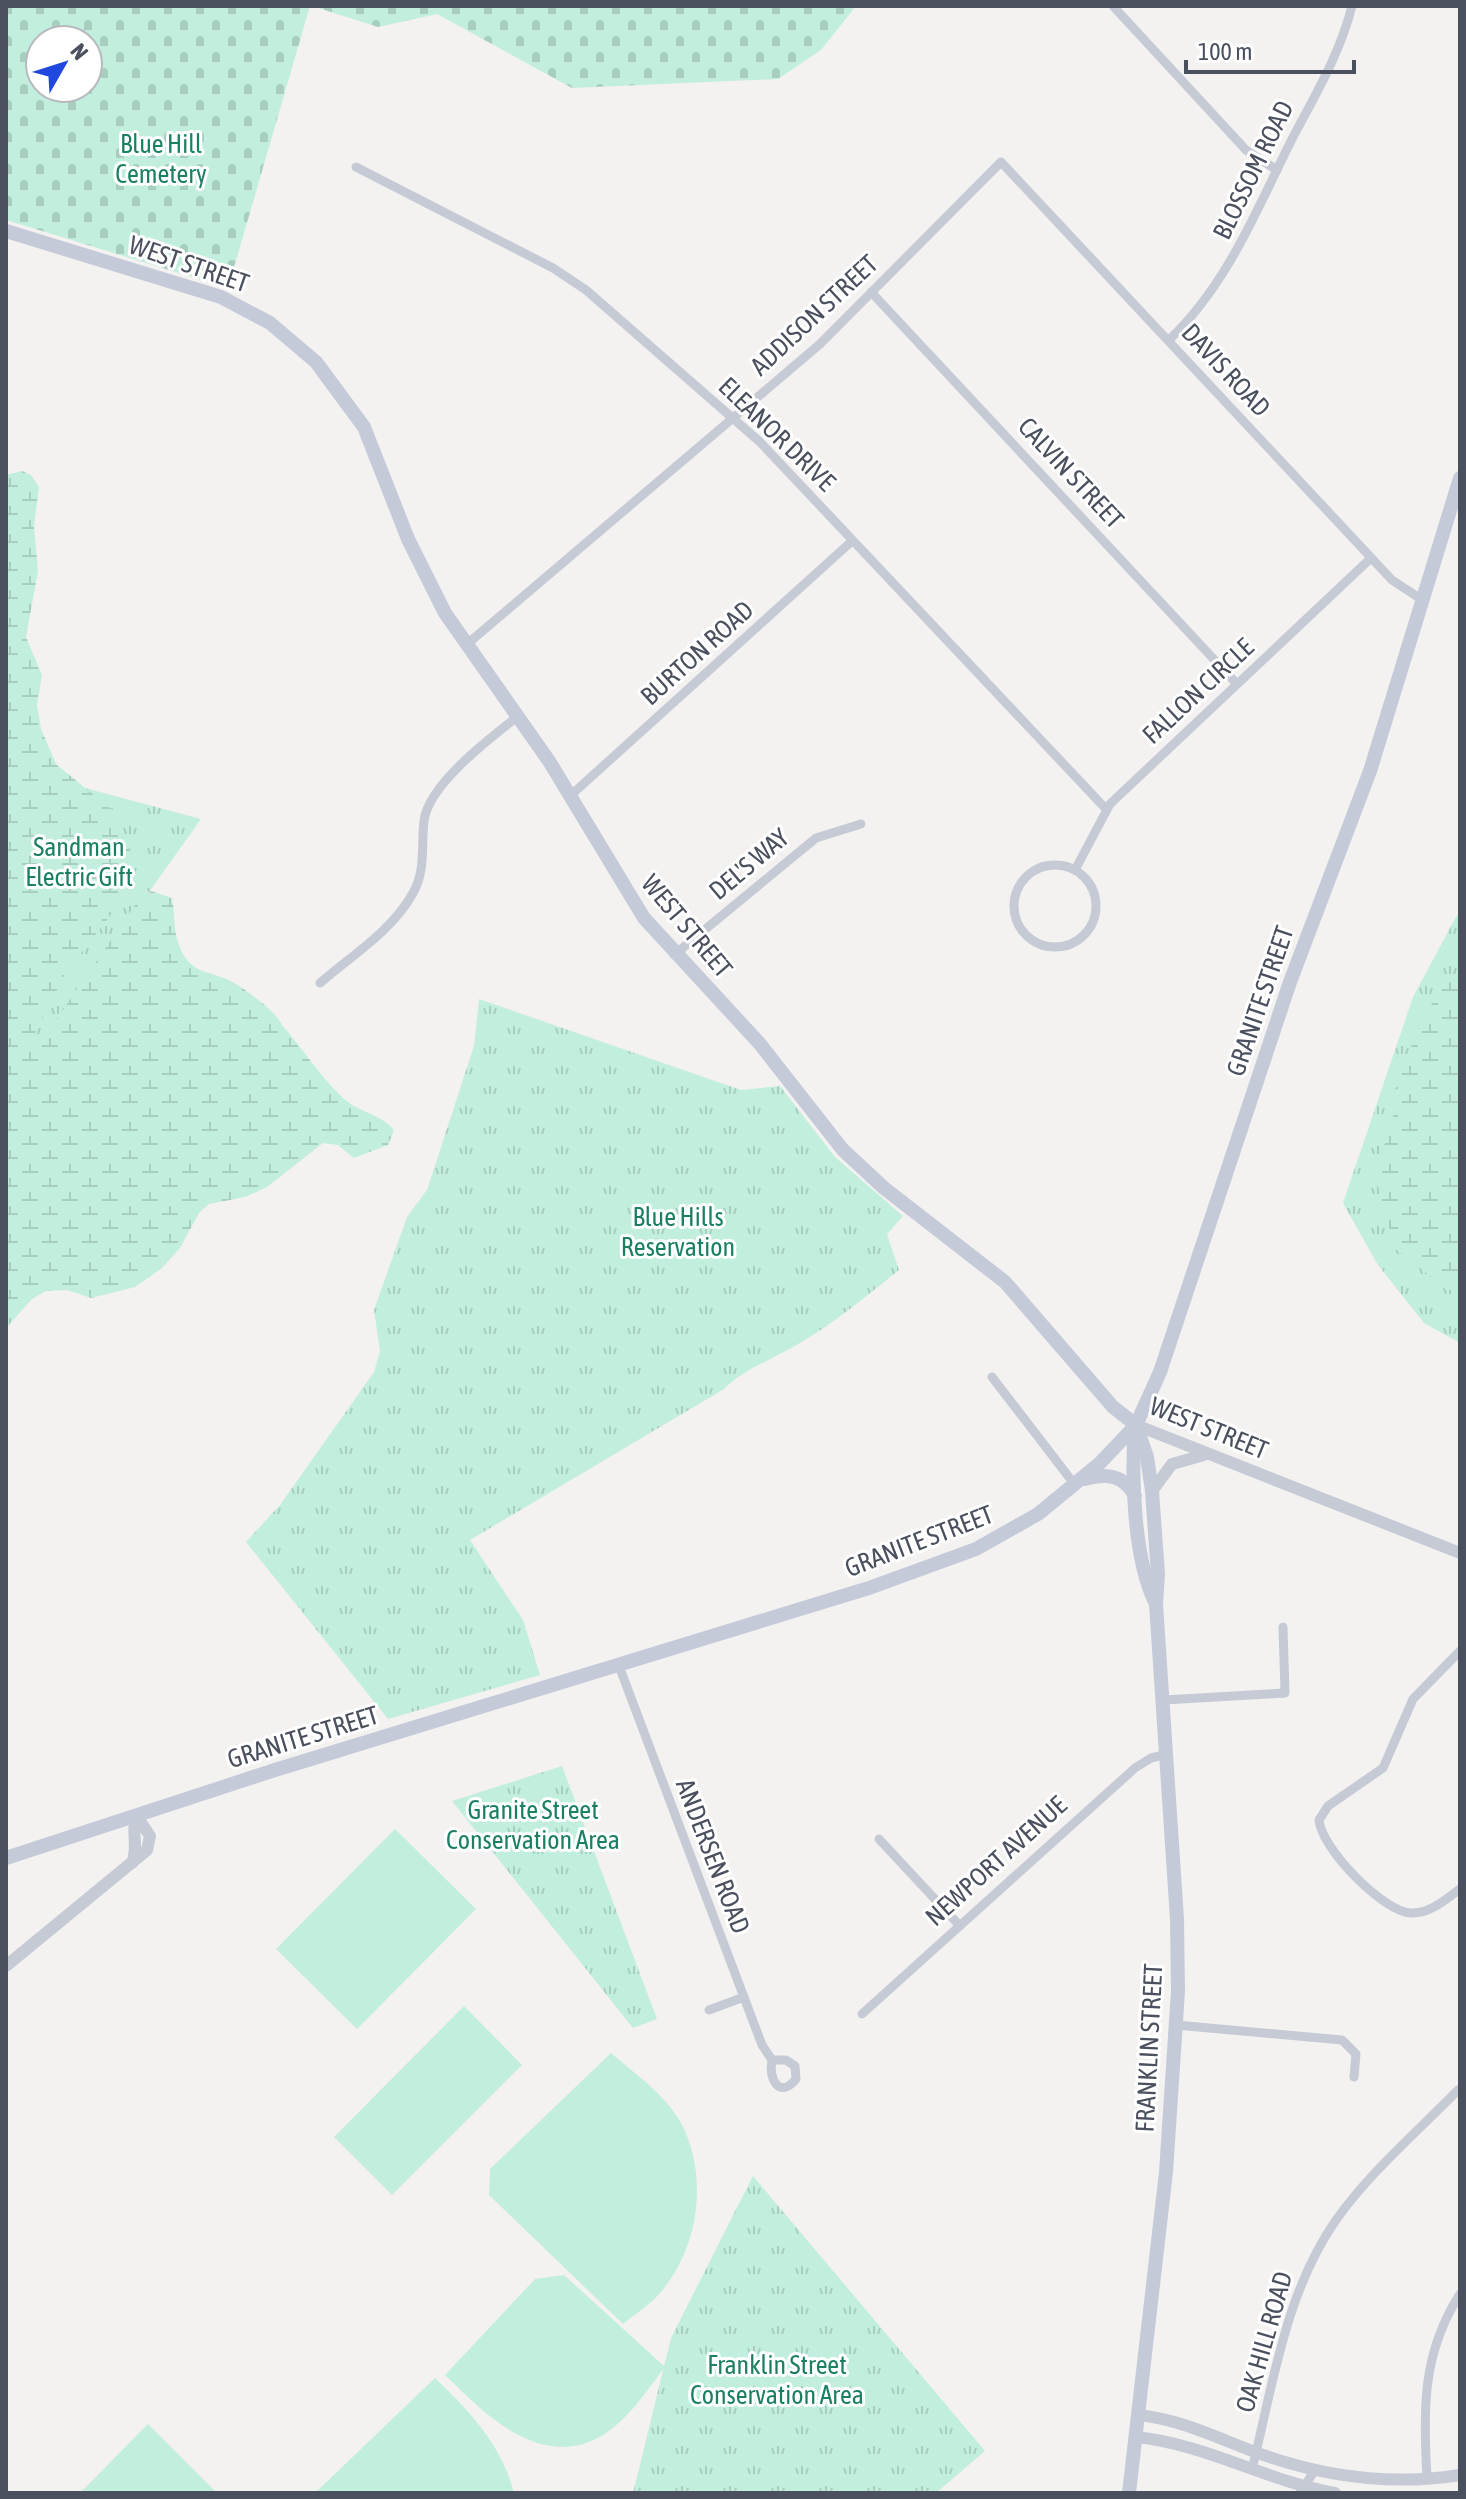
<svg xmlns="http://www.w3.org/2000/svg" width="1466" height="2499" font-family="'Asap Condensed',sans-serif">
<defs>
<pattern id="grass-tufts" width="24" height="20" patternUnits="userSpaceOnUse" patternTransform="scale(2)"><rect width="24" height="20" fill="#c2eedd"/><path d="M3 7l-1-3M5 7V3M7 7l1-3M15 17l-1-3M17 17v-4M19 17l1-3" fill="none" stroke="#a8cec0"/></pattern>
<pattern id="wetland-marsh" width="20" height="14" patternUnits="userSpaceOnUse" patternTransform="scale(2)"><rect width="20" height="14" fill="#c2eedd"/><path d="M1 5h8M5 5V1M11 12h8M15 12V8" fill="none" stroke="#a8cec0"/></pattern>
<pattern id="cemetery-stones" width="16" height="16" patternUnits="userSpaceOnUse" patternTransform="scale(2)"><rect width="16" height="16" fill="#c2eedd"/><path d="M2 7V4a2 2 0 0 1 4 0v3zM10 15v-3a2 2 0 0 1 4 0v3z" fill="#a8cec0"/></pattern>
</defs>
<rect width="100%" height="100%" fill="#f3f2f1"/>
<g fill="url(#grass-tufts)">
<polygon points="6,767 201,819 6,1093"/>
<polygon points="1457,915 1460,917 1460,1343 1424,1323 1378,1265 1343,1203 1413,997"/>
<path d="M479 999 741 1090 780 1086 835 1157 903 1216 887 1234 899 1270C865 1297 831 1326 793 1347 769 1361 744 1369 724 1389L470 1540 523 1620 540 1675 388 1719 246 1542 280 1505 374 1372 380 1351 374 1310 407 1217 427 1190 474 1046Z"/>
<polygon points="562,1766 657,2019 633,2028 452,1801"/>
<polygon points="753,2176 985,2451 936,2493 633,2493 671,2338"/>
</g>
<g fill="url(#wetland-marsh)">
<path d="M22 471 31 475 39 487 34 526 38 571 26 637 42 675 37 705 41 729 56 764 118 815 135 863 133 880 119 904 65 974 29 1045 33 1049 41 1042 135 905 151 891 172 898C175 912 173 928 178 942 189 978 213 969 236 984 249 992 277 1013 282 1025 302 1048 320 1076 342 1097 358 1113 380 1113 394 1130L388 1145 354 1158 338 1145 323 1143 267 1187 245 1197 209 1204 199 1213 180 1248 162 1268 135 1287 91 1298 67 1290 46 1291 32 1299 6 1328V475Z"/>
<path d="M1460 975V1297C1441 1291 1418 1262 1395 1249L1374 1172 1392 1125 1398 1073 1438 991Z"/>
</g>
<g fill="url(#cemetery-stones)" fill-rule="evenodd">
<path d="M6 6H310L228 288 6 220ZM40 40H88V88H40Z"/>
<polygon points="312,6 856,6 821,50 778,79 572,88 437,14 378,27"/>
</g>
<g fill="#c2eedd">
<polygon points="395,1829 476,1909 357,2029 276,1949"/>
<polygon points="464,2006 522,2065 392,2195 334,2137"/>
<path d="M611 2053C635 2074 665 2094 681 2123 709 2176 699 2247 661 2292 651 2304 635 2314 623 2324L489 2195 490 2169Z"/>
<path d="M564 2275 665 2367C647 2390 629 2419 603 2435 541 2472 486 2415 445 2375L535 2279Z"/>
<path d="M435 2378C471 2413 501 2444 514 2493H315Z"/>
<polygon points="148,2424 217,2493 80,2493"/>
</g>
<g fill="none" stroke-linecap="round" stroke-linejoin="round">
<g stroke="#c6cad5" stroke-width="9">
<polyline points="1113,6 1246,150 1277,170"/>
<polyline points="356,167 553,268 586,290 760,442 1106,809"/>
<polyline points="871,292 1237,684"/>
<path d="M1169 340C1227 285 1256 211 1291 141 1314 97 1340 54 1352 6"/>
<polyline points="466,645 820,344 1001,162 1392,580 1424,601"/>
<polyline points="570,796 852,541"/>
<circle cx="1055" cy="906" r="41"/>
<polyline points="1075,870 1110,804 1371,558"/>
<polyline points="674,955 816,838 861,824"/>
<path d="M320 983C351 956 393 930 413 893 426 870 421 846 424 821 428 785 490 738 517 717"/>
<polyline points="992,1377 1075,1485"/>
<path d="M1460 1651 1413 1699 1383 1768 1328 1806 1319 1820C1321 1848 1383 1912 1411 1913 1430 1914 1446 1899 1460 1889"/>
<polyline points="619,1666 762,2045 772,2060"/>
<polyline points="1164,1700 1285,1693 1283,1627"/>
<polyline points="879,1839 959,1925"/>
<polyline points="709,2010 744,1997"/>
<polyline points="862,2014 1135,1768 1151,1758 1168,1754"/>
<polyline points="1176,2025 1342,2040 1356,2054 1354,2077"/>
<path d="M772 2060H786L795 2066 796 2079C779 2100 768 2078 772 2060Z"/>
<path d="M1252 2469C1273 2385 1285 2293 1336 2220 1370 2172 1417 2132 1458 2090"/>
<path d="M1427 2478C1423 2410 1422 2353 1460 2294"/>
<polyline points="1300,2493 1315,2470"/>
</g>
<g stroke="#c6cad5" stroke-width="12">
<polyline points="1136,1425 1460,1553"/>
<polyline points="1152,1491 1172,1464 1204,1455"/>
<path d="M132 1863C139 1847 131 1832 136 1815"/>
<polyline points="6,1966 147,1850 150,1836 136,1815"/>
<path d="M1139 2415C1182 2420 1215 2437 1255 2452 1320 2476 1391 2486 1460 2475"/>
<path d="M1136 2437C1206 2444 1266 2481 1335 2493"/>
</g>
<g stroke="#c5cad9" stroke-width="14">
<polyline points="6,231 221,297 270,323 316,362 364,427 408,539 445,613 549,761 644,918 760,1044 843,1150 884,1188 1005,1282 1113,1407 1136,1425"/>
<path d="M1135 1429C1131 1477 1134 1559 1155 1602"/>
<path d="M1085 1479C1107 1473 1124 1475 1135 1496"/>
<polyline points="6,1858 275,1770 869,1588 976,1549 1038,1514 1099,1464 1136,1425 1160,1372 1290,982 1370,771 1460,478"/>
<polyline points="1129,2493 1166,2172 1178,1991 1177,1919 1156,1604 1158,1574 1152,1491 1147,1457 1136,1425"/>
</g>
</g>
<g text-anchor="middle" stroke-width="6" stroke-linejoin="round" paint-order="stroke">
<g font-size="26" fill="#1b7f64" stroke="#fff">
<text x="161" y="153">Blue Hill<tspan x="161" dy="30">Cemetery</tspan></text>
<text x="79" y="856">Sandman<tspan x="79" dy="30">Electric Gift</tspan></text>
<text x="678" y="1226">Blue Hills<tspan x="678" dy="30">Reservation</tspan></text>
<text x="533" y="1819">Granite Street<tspan x="533" dy="30">Conservation Area</tspan></text>
<text x="777" y="2374">Franklin Street<tspan x="777" dy="30">Conservation Area</tspan></text>
</g>
<g font-size="26" fill="#4a505e" stroke="#fff">
<text transform="translate(1253 170) rotate(-64)" y="9">BLOSSOM ROAD</text>
<text transform="translate(189 264) rotate(19)" y="9">WEST STREET</text>
<text transform="translate(814 315) rotate(-43)" y="9">ADDISON STREET</text>
<text transform="translate(1226 370) rotate(47)" y="9">DAVIS ROAD</text>
<text transform="translate(777 434) rotate(44)" y="9">ELEANOR DRIVE</text>
<text transform="translate(1071 473) rotate(47)" y="9">CALVIN STREET</text>
<text transform="translate(697 653) rotate(-42)" y="9">BURTON ROAD</text>
<text transform="translate(1198 691) rotate(-43)" y="9">FALLON CIRCLE</text>
<text transform="translate(749 864) rotate(-40)" y="9">DEL'S WAY</text>
<text transform="translate(687 926) rotate(50)" y="9">WEST STREET</text>
<text transform="translate(1260 1001) rotate(-71)" y="9">GRANITE STREET</text>
<text transform="translate(1209 1428) rotate(22)" y="9">WEST STREET</text>
<text transform="translate(919 1541) rotate(-21)" y="9">GRANITE STREET</text>
<text transform="translate(303 1737) rotate(-17)" y="9">GRANITE STREET</text>
<text transform="translate(713 1856) rotate(69)" y="9">ANDERSEN ROAD</text>
<text transform="translate(996 1861) rotate(-42)" y="9">NEWPORT AVENUE</text>
<text transform="translate(1149 2048) rotate(-87)" y="9">FRANKLIN STREET</text>
<text transform="translate(1264 2342) rotate(-74)" y="9">OAK HILL ROAD</text>
</g>
</g>
<rect width="1466" height="2499" fill="none" stroke="#4a505e" stroke-width="16"/>
<g transform="translate(64 64) rotate(51)"><circle r="38" fill="#ffffff" stroke="#b7b9bf" stroke-width="2"/>
<path d="M0-6L14 30L0 20L-14 30Z" fill="#2048df"/>
<text y="-12" font-size="22" font-weight="bold" text-anchor="middle" fill="#4a505e">N</text>
</g>
<path d="M1186 60v12h168v-12" fill="none" stroke="#4a505e" stroke-width="4"/>
<text x="1198" y="60" font-size="24" fill="#4a505e" stroke="#ffffff" stroke-width="6" paint-order="stroke">100 m</text>
</svg>
